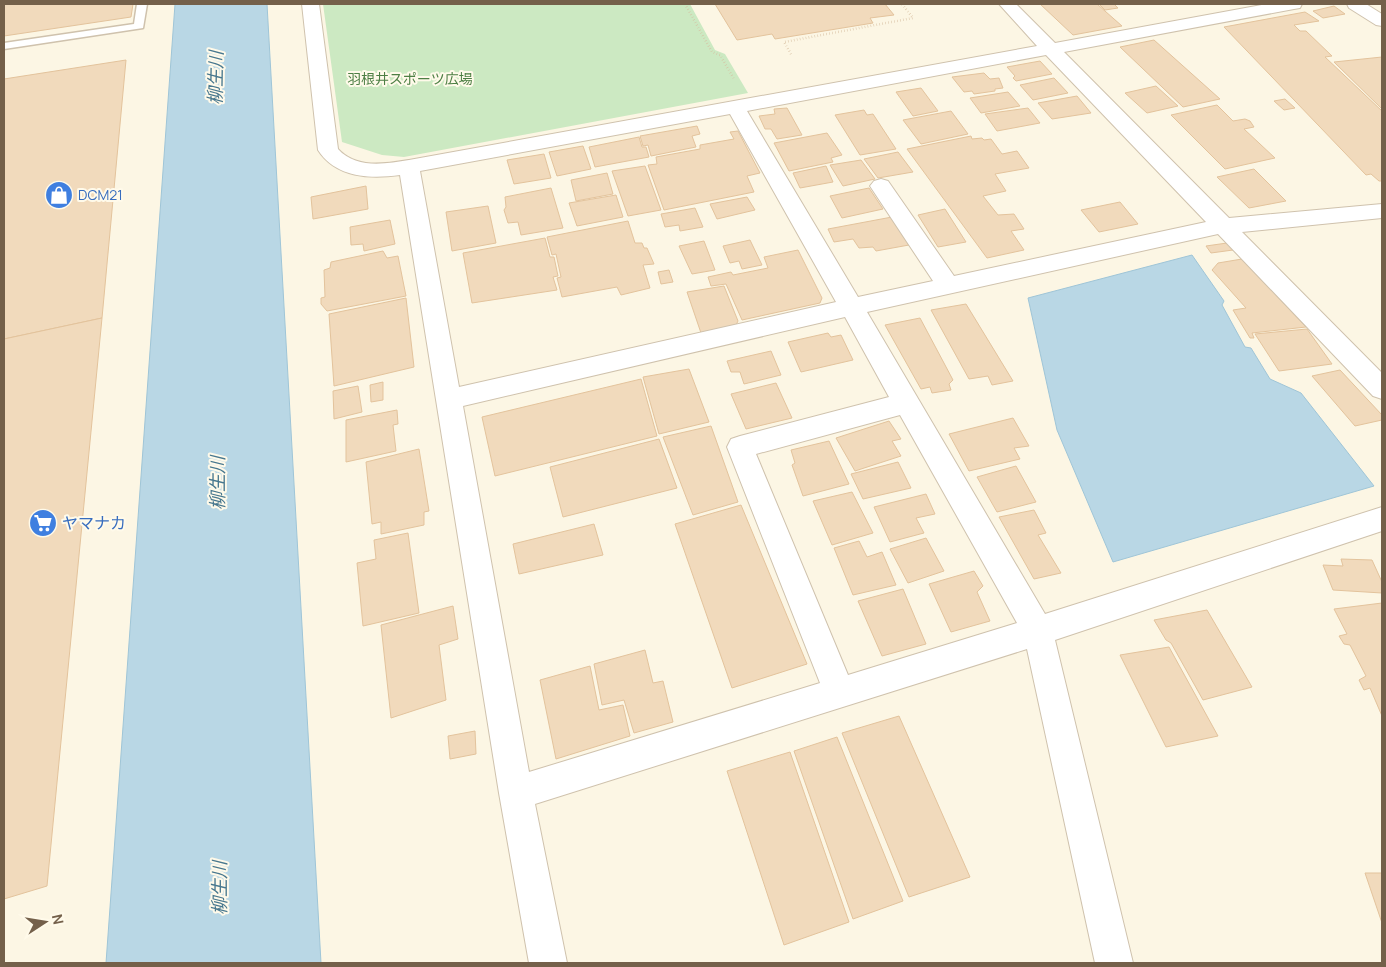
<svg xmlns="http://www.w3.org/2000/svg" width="1386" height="967" font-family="Manrope,'Noto Sans JP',sans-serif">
<rect width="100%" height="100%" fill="#fcf6e4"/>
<polygon fill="#cce9c2" points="323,4 690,4 715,50 725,54 748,93 404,157 382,155 342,142"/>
<g fill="#b9d7e5" stroke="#9fc5d7">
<polygon points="175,4 267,4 321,963 106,963"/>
<polygon points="1192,255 1224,301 1222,305 1245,347 1251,348 1270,379 1301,393 1374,486 1113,562 1057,430 1028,298"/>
</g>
<g fill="#f1dabc" stroke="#e3c39c">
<polygon points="4,4 133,4 131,17 4,36"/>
<polygon points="715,4 885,4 894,15 870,18 873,23 775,39 772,34 737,40"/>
<polygon points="1040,4 1097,4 1122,26 1073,35"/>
<polygon points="1099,4 1114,4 1118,8 1105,10"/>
<polygon points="1334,6 1345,14 1323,18 1313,11"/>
<polygon points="1305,12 1319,21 1294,25 1300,31 1306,31 1332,56 1325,57 1382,111 1382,181 1379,181 1371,174 1366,175 1224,27"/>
<polygon points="1154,40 1220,99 1183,107 1120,47"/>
<polygon points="1382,57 1382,109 1334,62"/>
<polygon points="126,60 102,318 4,339 4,79"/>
<polygon points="1040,61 1052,74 1016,81 1013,78 1015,76 1007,67"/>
<polygon points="984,73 990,79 999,78 1003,88 995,89 995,91 974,94 972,91 964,92 952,77"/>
<polygon points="1054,78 1068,93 1033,100 1020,85"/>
<polygon points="1156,86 1178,106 1147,113 1125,93"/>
<polygon points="921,88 938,111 913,116 896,92"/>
<polygon points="1008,92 1020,106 981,113 970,98"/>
<polygon points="1077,96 1091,113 1052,119 1038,103"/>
<polygon points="1285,99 1295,108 1284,110 1274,101"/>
<polygon points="1217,105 1233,121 1245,119 1250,121 1254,127 1244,129 1275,158 1225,169 1171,115"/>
<polygon points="787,108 802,135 777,139 771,129 765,129 759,116 775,114 774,109"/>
<polygon points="1028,108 1040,123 997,131 985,114"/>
<polygon points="864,110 867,115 873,114 896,149 860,155 835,115"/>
<polygon points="951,111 968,134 921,144 903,120"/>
<polygon points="697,126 700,134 692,136 696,147 651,156 648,145 643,146 640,136"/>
<polygon points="738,131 760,173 747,176 754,192 664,210 648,165 657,164 656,157 700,149 700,145 734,139 730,132"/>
<polygon points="827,133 842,155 831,158 833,162 789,171 774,143"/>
<polygon points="971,136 972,139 982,138 984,140 991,139 1002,154 1017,151 1029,168 995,174 1006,191 983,196 998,215 1014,214 1024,229 1011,231 1024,250 987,258 907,149"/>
<polygon points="639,137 642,147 646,147 649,157 595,167 589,147"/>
<polygon points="583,146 591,169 557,176 549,152"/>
<polygon points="898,152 913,172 878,178 864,159"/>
<polygon points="544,154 551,178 514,184 507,160"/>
<polygon points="861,160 875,179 843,186 830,165"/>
<polygon points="645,166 661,210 628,216 612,171"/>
<polygon points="826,166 833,182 800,188 793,173"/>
<polygon points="1254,169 1286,201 1249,208 1217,177"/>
<polygon points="607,173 613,194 576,201 571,180"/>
<polygon points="366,186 368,209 313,219 311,197"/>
<polygon points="551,188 563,228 521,235 518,222 508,223 504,210 506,207 505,197"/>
<polygon points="869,188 883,209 842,218 830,196"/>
<polygon points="616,195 623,217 577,226 569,203"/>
<polygon points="747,197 755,210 717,219 710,204"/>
<polygon points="1120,202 1138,224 1099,232 1081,210"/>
<polygon points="488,206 496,243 452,251 446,212"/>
<polygon points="695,208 703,227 680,231 679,225 665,227 661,214"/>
<polygon points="945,209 966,242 938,247 918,215"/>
<polygon points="892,217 909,245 876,251 873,247 859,248 853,239 834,242 828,229"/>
<polygon points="390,220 395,244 364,251 363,244 351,245 350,227"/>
<polygon points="628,221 635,243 642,243 644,248 647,248 654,264 643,265 650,288 621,295 617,287 562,297 557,278 561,277 556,254 552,255 547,237"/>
<polygon points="545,238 550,257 554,257 558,276 553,277 557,290 472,303 463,253"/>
<polygon points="750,240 762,265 742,269 739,261 730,263 723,246"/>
<polygon points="704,241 715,270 692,274 679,246"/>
<polygon points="1227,243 1233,250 1211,253 1206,246"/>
<polygon points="798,250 822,298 820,303 742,320 726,284 711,286 708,277 731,272 733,275 768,268 764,257"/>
<polygon points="383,251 387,258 398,256 406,296 327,311 321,304 321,298 325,297 324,270 330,268 331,262"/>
<polygon points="1242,259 1306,327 1252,333 1254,338 1250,338 1233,310 1246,308 1212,270 1218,263"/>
<polygon points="669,270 673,282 661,284 658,272"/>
<polygon points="724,286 738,321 736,325 701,333 687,292"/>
<polygon points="406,298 414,367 334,386 329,314"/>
<polygon points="966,304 1013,381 992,385 988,376 969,379 931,310"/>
<polygon points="102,318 47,886 4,899 4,339"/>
<polygon points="920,318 953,380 949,384 951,390 932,393 930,387 921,389 885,325"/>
<polygon points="1307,329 1332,364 1279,371 1255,334"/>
<polygon points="828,333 831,337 841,335 853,360 801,372 788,342"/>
<polygon points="771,351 781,375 744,384 740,372 731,372 727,361"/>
<polygon points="689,369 709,422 659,434 643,377"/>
<polygon points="1340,370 1382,415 1382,420 1355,426 1312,376"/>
<polygon points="641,379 657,436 495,476 482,417"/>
<polygon points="383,382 383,400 371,402 370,385"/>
<polygon points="776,383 792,418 746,429 731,394"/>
<polygon points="358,386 362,412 334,419 333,391"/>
<polygon points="397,410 398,424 393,425 396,451 346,462 346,420"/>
<polygon points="1013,418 1029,446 1014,448 1020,459 969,471 949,434"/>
<polygon points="889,421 901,439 892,441 901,456 855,471 836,438"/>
<polygon points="711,426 738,502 693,515 663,437"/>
<polygon points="659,439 677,488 563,517 550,467"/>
<polygon points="829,441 849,484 803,496 792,465 795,463 791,450"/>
<polygon points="419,449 429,511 424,512 424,525 381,534 381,522 372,524 366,462"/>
<polygon points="898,462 911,488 863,499 851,474"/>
<polygon points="1016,466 1036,502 997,512 977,477"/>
<polygon points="852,492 873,533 832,545 813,501"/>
<polygon points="926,494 935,514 916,518 924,533 890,542 874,507"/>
<polygon points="741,505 807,664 732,688 675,524"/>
<polygon points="1034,510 1046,533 1038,535 1061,573 1034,579 999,517"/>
<polygon points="594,524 603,555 519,574 513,544"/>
<polygon points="408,533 419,613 363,626 357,563 376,559 374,540"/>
<polygon points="926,538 944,571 908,583 890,549"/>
<polygon points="859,541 867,557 882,552 896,585 853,595 834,548"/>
<polygon points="1341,559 1372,560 1382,582 1382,593 1333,590 1323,565 1343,566"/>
<polygon points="974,571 983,586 977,592 990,621 951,632 929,584"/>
<polygon points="903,589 926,644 882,656 858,601"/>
<polygon points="1382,603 1382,716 1370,688 1364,690 1359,680 1366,676 1350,645 1344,644 1339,636 1347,634 1334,609"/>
<polygon points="453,606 458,639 439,645 446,700 391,718 381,625"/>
<polygon points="1207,610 1252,687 1203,700 1171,643 1166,640 1154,620"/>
<polygon points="1169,647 1218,736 1166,747 1120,655"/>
<polygon points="645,650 653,683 663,681 673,722 634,733 624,700 602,705 594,664"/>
<polygon points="590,666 599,710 623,705 630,736 556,759 540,680"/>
<polygon points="899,716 970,877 909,897 842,733"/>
<polygon points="475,731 476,754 450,759 448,736"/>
<polygon points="837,737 903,901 853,919 794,751"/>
<polygon points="790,752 849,922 784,945 727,771"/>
<polygon points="1365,873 1382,873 1382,923"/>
</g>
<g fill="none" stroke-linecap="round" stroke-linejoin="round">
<g stroke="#cfc2ad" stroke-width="3">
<polygon id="service" points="137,4 147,4 143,28 4,49 4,43 134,24"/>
</g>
<g stroke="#cfc2ad" stroke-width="2">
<g id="minor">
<path d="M302 4H319L338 149C356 169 385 164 409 160L1037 46 999 4H1016L1055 43 1267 4H1302L1300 8 1294 9 1064 52 1229 218 1382 204V218L1242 232 1382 373V399L1373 396 1218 234 867 312 1045 614 1382 507V531L1055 640 1133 963H1095L1027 649 535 804 567 963H529L499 793 400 175C370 179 336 178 318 150ZM1046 55 1206 222 954 276 888 181 881 179 874 181 870 186 933 281 858 297 747 111ZM730 114 836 302 459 387 420 171ZM845 317 889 397 740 436 731 439 727 447 820 683 529 772 463 406ZM900 415 1017 623 848 675 756 454Z"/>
<polygon points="1347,4 1366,4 1382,14 1382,26 1376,25 1349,8"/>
</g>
</g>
<g stroke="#d6bd9f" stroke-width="2.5" stroke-dasharray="0.5 2.5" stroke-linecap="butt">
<polyline points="685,4 712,52 720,55 734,79"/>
<polyline points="791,54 784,42 913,18 902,4"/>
</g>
<use href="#service" fill="#fff" fill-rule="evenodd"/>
<use href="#minor" fill="#fff" fill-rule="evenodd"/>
</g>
<defs>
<g id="shop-disc" transform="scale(1.4375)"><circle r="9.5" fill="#3f7fe0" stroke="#fffaea"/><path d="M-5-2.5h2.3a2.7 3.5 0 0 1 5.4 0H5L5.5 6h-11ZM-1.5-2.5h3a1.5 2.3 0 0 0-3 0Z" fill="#fff"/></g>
<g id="supermarket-disc" transform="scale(1.4375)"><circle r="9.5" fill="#3f7fe0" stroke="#fffaea"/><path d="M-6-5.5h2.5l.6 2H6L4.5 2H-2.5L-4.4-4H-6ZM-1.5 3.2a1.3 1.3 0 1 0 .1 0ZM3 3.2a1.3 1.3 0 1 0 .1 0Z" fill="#fff"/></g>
</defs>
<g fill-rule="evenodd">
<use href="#shop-disc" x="59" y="195"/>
<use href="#supermarket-disc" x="43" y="523"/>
</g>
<g text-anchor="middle" stroke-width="4" stroke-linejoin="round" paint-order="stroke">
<g font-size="14" fill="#4d7f44" stroke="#fffaea">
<text x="410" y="84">羽根井スポーツ広場</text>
</g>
<g font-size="14" fill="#366cbe" stroke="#fffaea" text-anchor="start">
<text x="78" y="200">DCM21</text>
</g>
<g font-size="16" fill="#366cbe" stroke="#fffaea" text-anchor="start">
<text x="62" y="529">ヤマナカ</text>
</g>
<g font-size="18" font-style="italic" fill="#47778e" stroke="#fffaea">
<text transform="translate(216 78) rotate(-89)" y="6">柳生川</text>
<text transform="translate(218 483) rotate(-90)" y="6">柳生川</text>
<text transform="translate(220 888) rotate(-90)" y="6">柳生川</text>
</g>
</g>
<rect width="1386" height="967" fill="none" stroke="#74604a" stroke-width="10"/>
<g transform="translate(45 922) rotate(78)" stroke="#fffaea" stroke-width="4" paint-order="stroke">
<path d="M0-4L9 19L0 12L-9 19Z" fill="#74604a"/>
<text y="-8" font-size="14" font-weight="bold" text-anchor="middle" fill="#74604a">N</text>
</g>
</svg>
